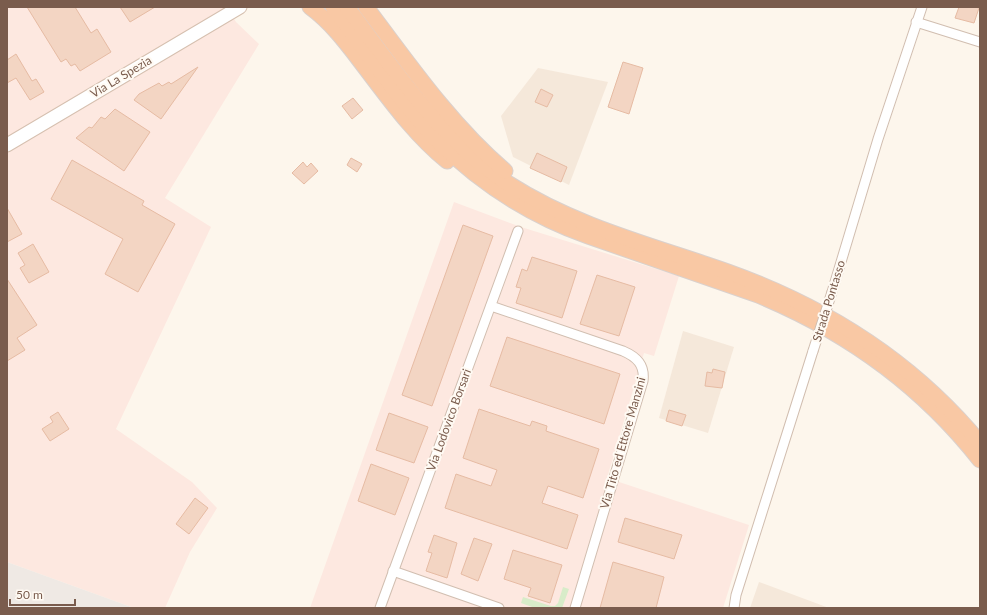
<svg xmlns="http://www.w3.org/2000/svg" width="987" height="615" font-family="Lato,sans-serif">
<rect width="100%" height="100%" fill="#fdf6ec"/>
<g fill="#f5e8da">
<polygon points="538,68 608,82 569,185 513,157 501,116"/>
<polygon points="683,331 734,347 708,433 659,418"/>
<polygon points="759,582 829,608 750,608"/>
</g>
<g fill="#fde8e0">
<polygon points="7,7 227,7 236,22 259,44 165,198 211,227 116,429 192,482 217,508 190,552 165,608 134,608 7,562"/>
<polygon points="454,202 521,227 679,276 654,356 644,353 607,478 749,525 723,608 310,608"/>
</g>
<polygon fill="#efe9e4" points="7,562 134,608 7,608"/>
<polygon fill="#d8ecc9" points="563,587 569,589 562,608 535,608 521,603 523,597 551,606 555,606 558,603"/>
<g fill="#f3d5c3" stroke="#e6bba3">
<polygon points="27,7 75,7 91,33 97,29 111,52 80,71 75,64 71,66 66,59 61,62"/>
<polygon points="120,7 155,7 130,22"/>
<polygon points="959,7 975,7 979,8 974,23 955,18"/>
<polygon points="16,54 32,81 36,79 44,92 30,100 16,78 7,83 7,60"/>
<polygon points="623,62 643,68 629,114 608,107"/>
<polygon points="198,67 161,119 134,100 139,94 159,83 162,86 169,82 171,84"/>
<polygon points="541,89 553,95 547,107 535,102"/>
<polygon points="353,98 363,110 352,119 342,106"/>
<polygon points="115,109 150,132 124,171 76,138 89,127 92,128 101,117 105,119"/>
<polygon points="537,153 567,167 561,182 530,168"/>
<polygon points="351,158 362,164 357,172 347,165"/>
<polygon points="72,160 144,201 142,205 175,224 138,292 105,274 123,239 51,199"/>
<polygon points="303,162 307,167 311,163 318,171 304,184 292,173"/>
<polygon points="7,208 22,234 7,242"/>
<polygon points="463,225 493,236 432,406 402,395"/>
<polygon points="33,244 49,272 29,283 20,268 25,265 18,253"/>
<polygon points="532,257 577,271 562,318 516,303 521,288 516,287 522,269 527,271"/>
<polygon points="597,275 635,287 619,336 580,324"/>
<polygon points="7,279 37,325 17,338 25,350 7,361"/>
<polygon points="507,337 620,374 604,424 490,386"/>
<polygon points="713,369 725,372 722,388 705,386 707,372 712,373"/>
<polygon points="479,409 530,426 532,421 547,426 546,431 599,449 583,498 548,486 542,503 578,515 567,549 445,508 456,474 491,486 497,470 463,458"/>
<polygon points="669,410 686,415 682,426 666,421"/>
<polygon points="58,412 69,429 50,441 42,429 53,422 50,417"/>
<polygon points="389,413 428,427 414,463 376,450"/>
<polygon points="371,464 409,478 395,515 358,501"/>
<polygon points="195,498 208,508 189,534 176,524"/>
<polygon points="625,518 682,535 674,559 618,542"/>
<polygon points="434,535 457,543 447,578 426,571 432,553 428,552"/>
<polygon points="474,538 492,544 478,581 461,574"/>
<polygon points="513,550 562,565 550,603 528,596 531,588 504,579"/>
<polygon points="613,562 664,577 656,608 600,608"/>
</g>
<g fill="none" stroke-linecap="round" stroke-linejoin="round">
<g stroke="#d1beb0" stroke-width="11">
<g id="minor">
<polyline points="916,22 980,42"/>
<polyline points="832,292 878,139 922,7"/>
<path d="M491 306 623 351C637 357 645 365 643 381L575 608"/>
<polyline points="393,571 499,608"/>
<polyline points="380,608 518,231"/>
<polyline points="734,608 736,595 813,351"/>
</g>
</g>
<g stroke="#d6c0b0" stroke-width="15">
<polyline id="secondary" points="7,145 240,7"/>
</g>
<g stroke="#dad1cd" stroke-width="17">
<g id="trunk">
<path d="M310 7C332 23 348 45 364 66 390 100 414 134 447 161"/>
<path d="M333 7C367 52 399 100 438 141 480 183 532 216 588 236L758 295C845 331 922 386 980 460"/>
<path d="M347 7C395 71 441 140 509 184 576 227 654 246 728 272 826 307 913 362 980 443"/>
<path d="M366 7C408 63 451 125 505 171"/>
</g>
</g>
<use href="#minor" stroke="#fff" stroke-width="9"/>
<use href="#secondary" stroke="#fff" stroke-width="13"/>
<use href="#trunk" stroke="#f9c8a4" stroke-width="15"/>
<g stroke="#d1beb0" stroke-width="11" stroke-linecap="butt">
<polyline id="minor-bridge" points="813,351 832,292"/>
</g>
<use href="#minor-bridge" stroke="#fff" stroke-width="9"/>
</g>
<g text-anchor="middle" stroke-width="4" stroke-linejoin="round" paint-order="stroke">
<g font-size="12" fill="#7a5c4d" stroke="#fffaf3">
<text transform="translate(121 77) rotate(-31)" y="4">Via La Spezia</text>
<text transform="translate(829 301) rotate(-73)" y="4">Strada Pontasso</text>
<text transform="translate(449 420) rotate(-70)" y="4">Via Lodovico Borsari</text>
<text transform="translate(623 443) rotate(-74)" y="4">Via Tito ed Ettore Manzini</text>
</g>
</g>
<rect width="987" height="615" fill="none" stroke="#7a5c4d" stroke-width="16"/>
<path d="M10 599v6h65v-6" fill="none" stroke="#7a5c4d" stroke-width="2"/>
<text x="16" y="599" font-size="12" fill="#7a5c4d" stroke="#fffaf3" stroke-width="3" paint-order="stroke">50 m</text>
</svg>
